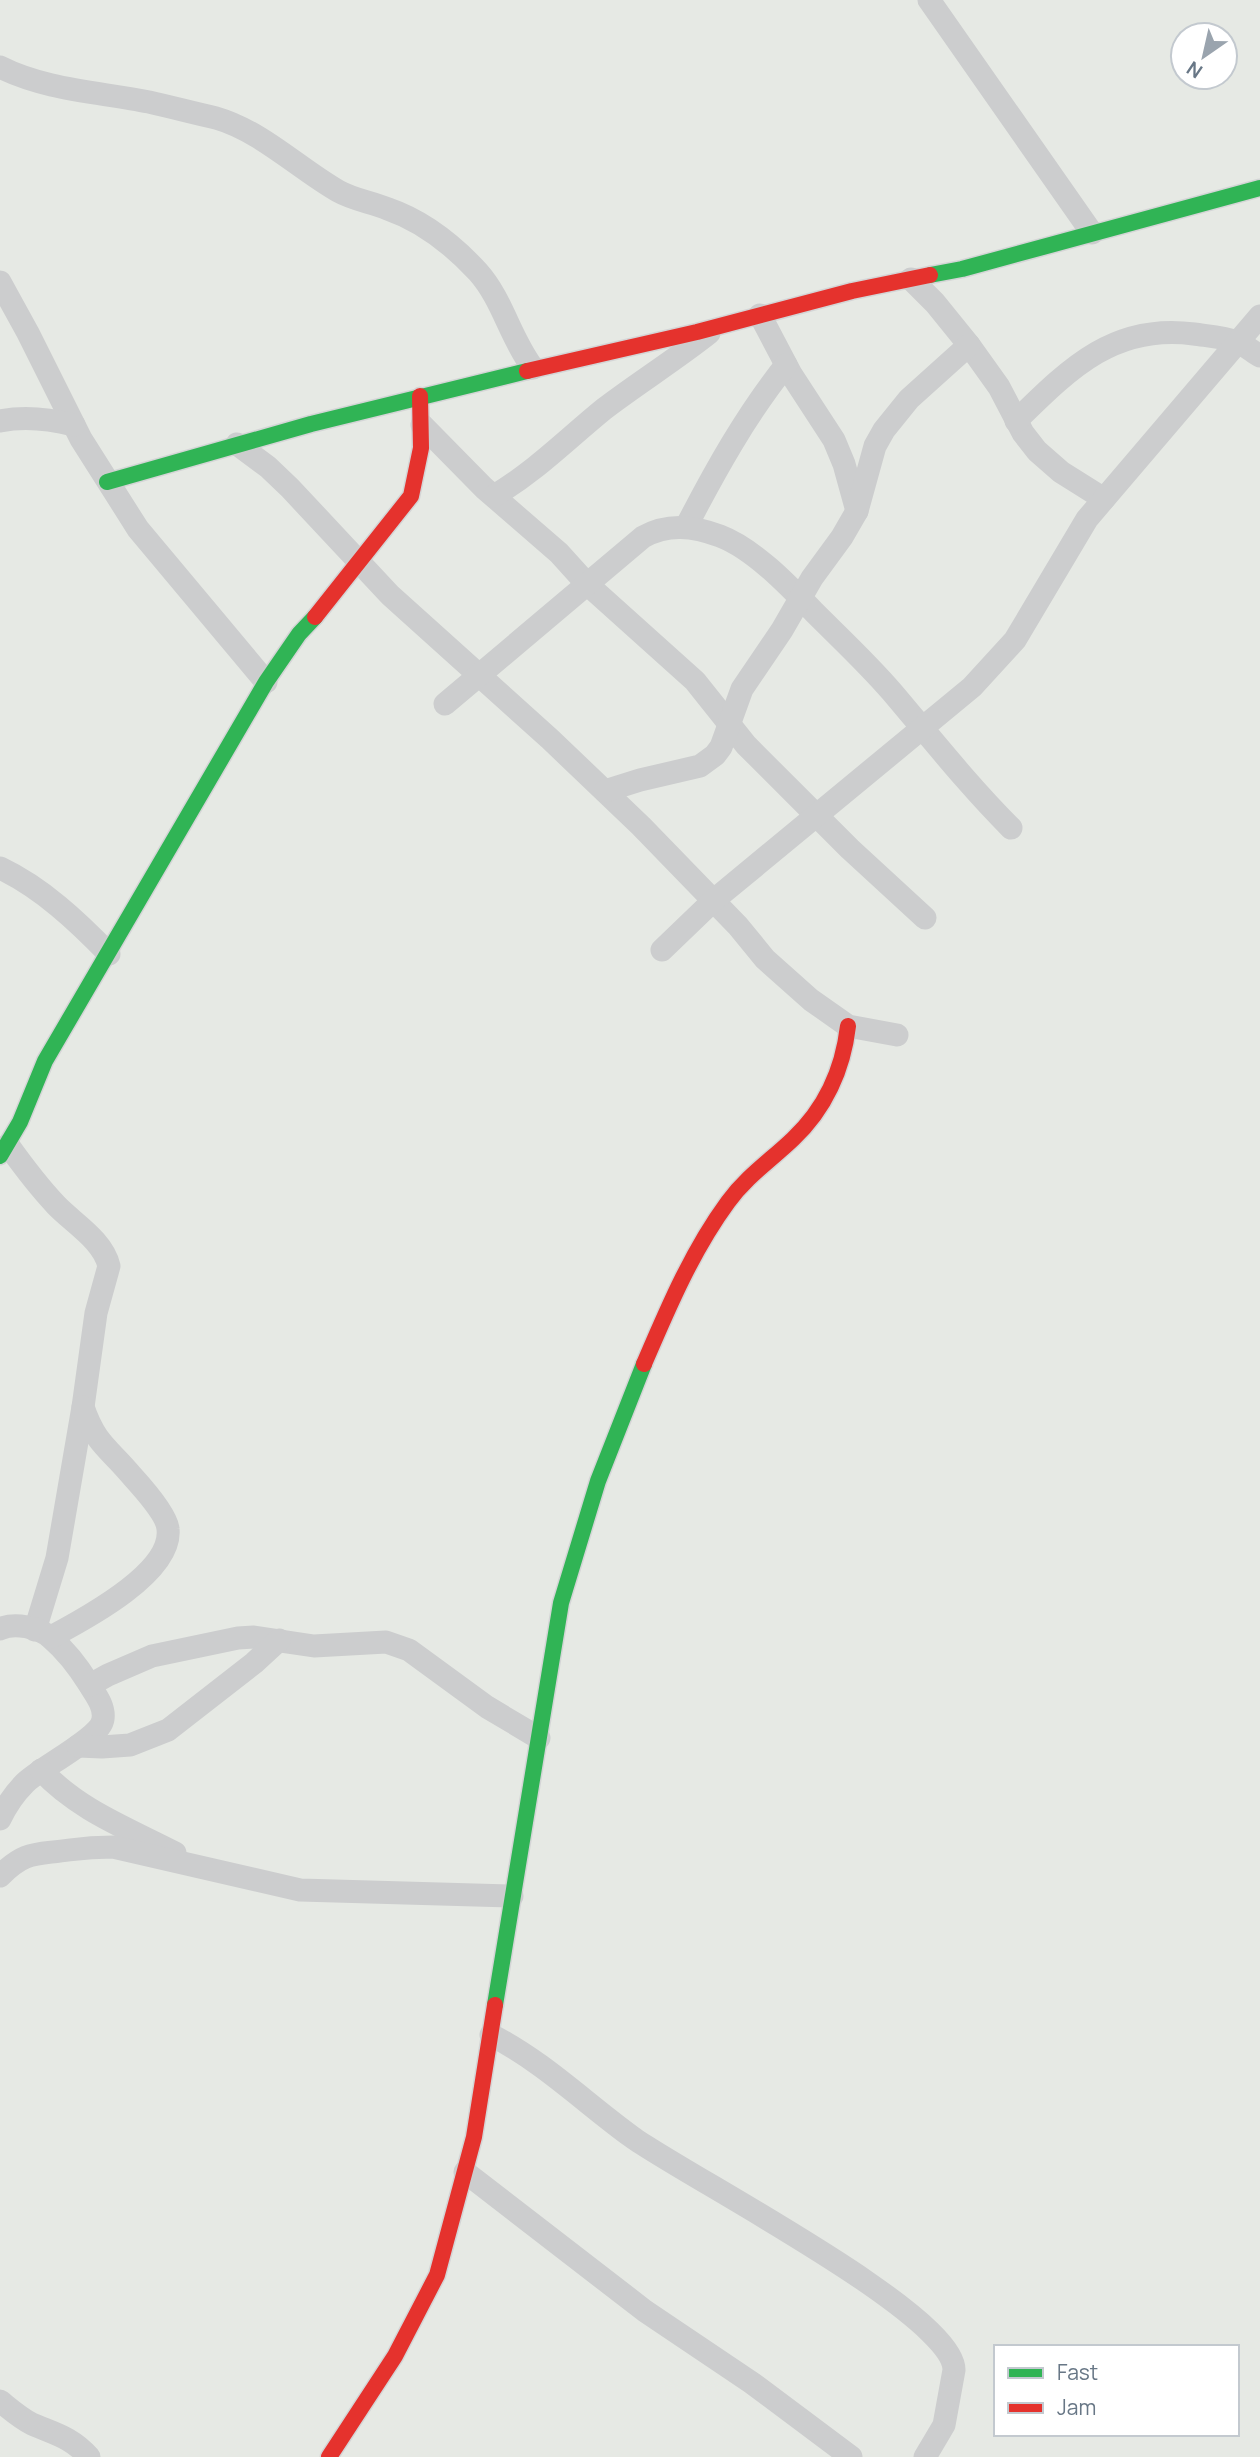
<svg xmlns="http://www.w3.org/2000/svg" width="1260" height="2457" font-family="Manrope,sans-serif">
<rect width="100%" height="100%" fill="#f8f8f7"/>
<path fill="#e6e9e4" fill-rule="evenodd" d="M0 0H1260V2457H0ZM1183 35H1225V77H1183ZM996 2347H1237V2434H996Z"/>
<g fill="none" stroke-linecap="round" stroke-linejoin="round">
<g stroke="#d4d5d6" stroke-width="19">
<g id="fast">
<polyline points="930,275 962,269 1260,188"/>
<polyline points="107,482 311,424 527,371"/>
<polyline points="0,1156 20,1122 45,1061 266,682 299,634 315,617"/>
<polyline points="495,2005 561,1603 598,1481 644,1364"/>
</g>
</g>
<g stroke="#d4d5d6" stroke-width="19">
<g id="jam">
<polyline points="527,371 697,332 852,291 930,275"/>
<polyline points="315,617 411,496 421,448 420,396"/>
<path d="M644 1364C668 1308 692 1251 728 1202 747 1176 770 1161 793 1139 825 1109 843 1069 848 1026"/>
<polyline points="329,2457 395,2356 437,2275 474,2137 495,2005"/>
</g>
</g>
<g stroke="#cccdce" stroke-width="23">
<polyline points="929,0 1092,233"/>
<path d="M0 67C45 90 100 92 149 102 171 107 194 113 216 118 261 131 298 168 338 191 354 200 371 202 388 209 423 221 453 245 478 272 503 300 510 338 533 368"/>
<polyline points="911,279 935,303 969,345 999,387 1023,433 1037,451 1061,472 1104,499"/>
<polyline points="0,282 28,333 81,439 138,529 266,682"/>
<polyline points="760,315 791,374 834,440 844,464 857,511"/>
<path d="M0 421C24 416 50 419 74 425"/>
<path d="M1016 421C1069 369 1114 323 1194 334 1207 336 1224 337 1237 342 1245 345 1253 352 1260 356"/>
<polyline points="422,425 484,488 559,553 587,584 695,681 746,745 850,849 925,918"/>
<polyline points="237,444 268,467 290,488 390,595 550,739 641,826 738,926 765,959 811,1000 848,1026 897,1035"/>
<path d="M494 496C537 470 566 440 604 409 638 383 675 360 709 333"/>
<path d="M686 527C715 471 746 415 786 365"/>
<path d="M445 704 643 537C668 523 693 526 720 536 754 549 789 586 814 612 840 638 868 664 892 692 931 738 968 785 1011 828"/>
<polyline points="605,791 640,780 700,766 715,755 721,747 742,689 782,630 812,578 842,537 857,511 875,446 884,430 909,399 969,345"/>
<path d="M0 868C42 888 77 921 109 954"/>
<polyline points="662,950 714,900 972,687 1015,640 1087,519 1260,316"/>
<path d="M8 1145C23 1166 38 1186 56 1205 73 1223 103 1240 109 1266L96 1313 83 1407 57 1558 35 1630"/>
<path d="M0 1629C14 1622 39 1627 51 1638 65 1650 79 1668 89 1684 95 1694 105 1706 103 1719 101 1738 41 1767 25 1783 14 1794 6 1806 0 1819"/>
<path d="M51 1637C83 1620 173 1573 168 1529 167 1515 142 1487 132 1476 109 1448 96 1445 83 1407"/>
<polyline points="90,1685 108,1675 152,1656 238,1638 254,1637 314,1646 386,1642 409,1650 487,1707 539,1738"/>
<polyline points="78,1746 102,1747 130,1745 168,1730 254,1663 279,1640"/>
<path d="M41 1770C78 1810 127 1828 175 1853"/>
<path d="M0 1876C26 1850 36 1855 69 1850 84 1848 98 1847 113 1847L300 1890 512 1896"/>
<path d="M491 2035C544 2062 585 2103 632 2137 684 2175 955 2314 954 2370L944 2425 925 2457"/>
<polyline points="465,2172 645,2311 752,2383 851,2457"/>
<path d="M0 2401C10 2409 20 2418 32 2424 55 2434 71 2437 89 2457"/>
</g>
<use href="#fast" stroke="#30b455" stroke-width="16"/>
<use href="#jam" stroke="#e5322d" stroke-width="16"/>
</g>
<rect x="994" y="2345" width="245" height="91" fill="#ffffff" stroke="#c3c9cf" stroke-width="2"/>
<rect x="1008" y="2368" width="35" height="10" fill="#30b455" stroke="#c3c9cf" stroke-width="2"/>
<text x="1057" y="2380" font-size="21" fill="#687786">Fast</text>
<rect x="1008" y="2403" width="35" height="10" fill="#e5322d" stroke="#c3c9cf" stroke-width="2"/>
<text x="1057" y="2415" font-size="21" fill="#687786">Jam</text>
<g transform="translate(1204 56) rotate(214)"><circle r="33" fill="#ffffff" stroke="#c3c9cf" stroke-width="2"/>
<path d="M0-5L12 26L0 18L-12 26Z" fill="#9aa4ae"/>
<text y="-10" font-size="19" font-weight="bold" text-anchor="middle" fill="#687786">N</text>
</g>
</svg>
